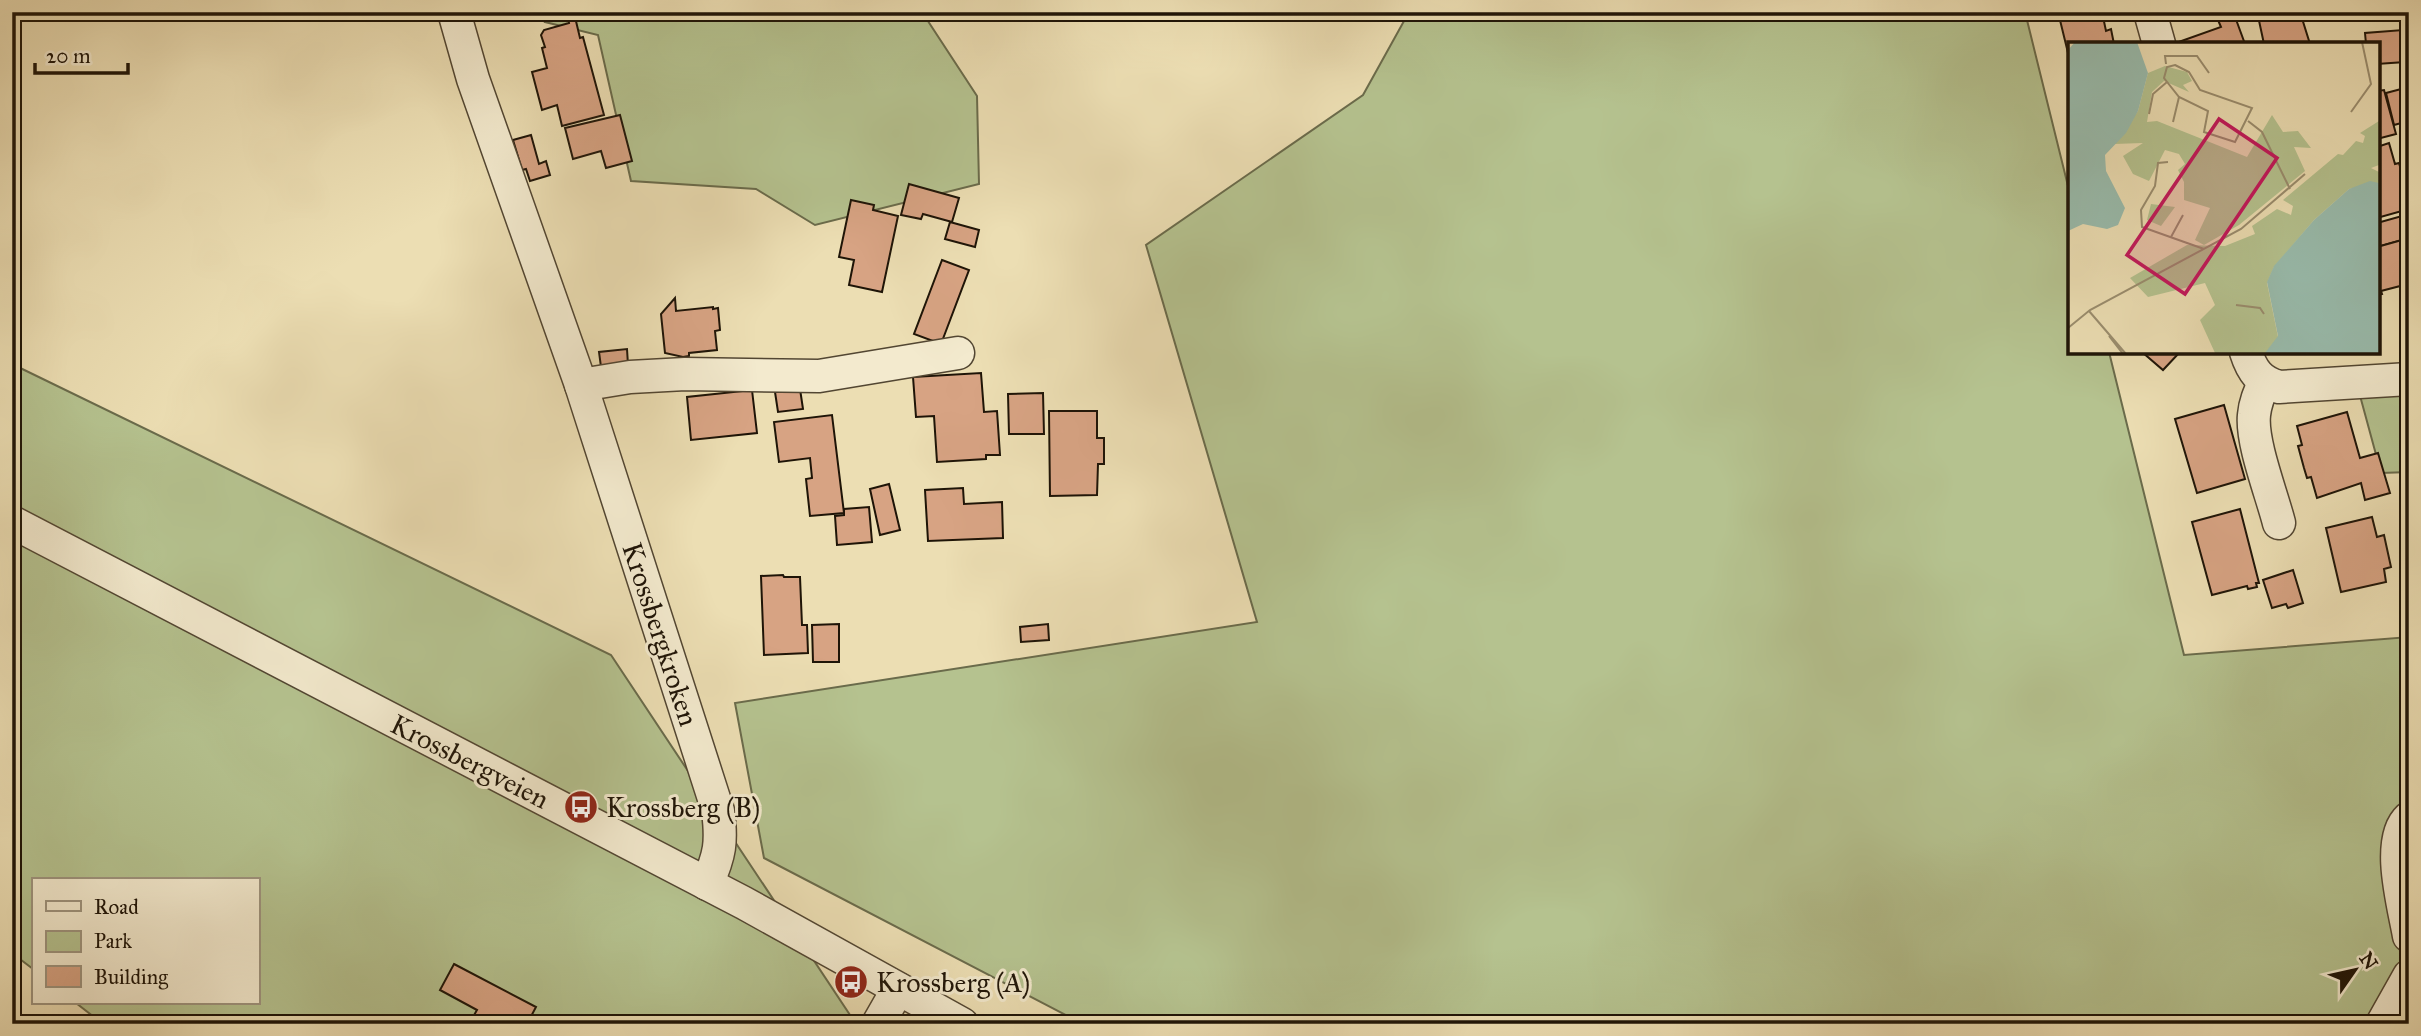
<svg xmlns="http://www.w3.org/2000/svg" width="2421" height="1036" font-family="'IM FELL Great Primer',serif">
<rect width="100%" height="100%" fill="#ecdeb3"/>
<filter id="stains"><feTurbulence type="fractalNoise" baseFrequency=".00286" numOctaves="4"/><feColorMatrix values="0 0 0 0 .2 0 0 0 0 .09 0 0 0 0 .02 0 0 0 .5 -.17"/></filter>
<radialGradient id="worn" r=".72"><stop offset=".6" stop-color="#630" stop-opacity="0"/><stop offset="1" stop-color="#630" stop-opacity=".3"/></radialGradient>
<g fill="#b5c28f" stroke="#6a6b4b" stroke-width="2">
<polygon points="550,12 922,12 977,96 979,184 815,225 756,189 631,181 598,35 545,22"/>
<polygon points="1409,12 2025,12 2069,190 2069,352 2109,352 2184,655 2409,637 2409,1024 1083,1024 764,858 735,703 1257,622 1146,245 1363,95"/>
<polygon points="12,364 611,655 856,1024 103,1024 76,1003 257,1003 257,880 33,880 33,969 12,953"/>
<polygon points="2409,389 2409,472 2381,473 2359,392"/>
</g>
<g fill="#d7a383" stroke="#1e1407" stroke-width="2">
<polygon points="2074,12 2102,12 2106,31 2111,29 2114,44 2069,44 2069,57 2059,16"/>
<polygon points="2264,12 2300,12 2310,44 2264,44 2258,16"/>
<polygon points="2234,14 2245,44 2173,44 2221,27 2218,20"/>
<polygon points="575,17 580,38 583,37 604,115 562,126 557,105 542,110 532,72 547,68 542,48 545,47 541,35 544,30 569,23 568,18"/>
<polygon points="2403,30 2405,62 2377,64 2377,44 2366,44 2365,33"/>
<polygon points="2405,88 2406,92 2409,91 2409,121 2394,125 2386,93"/>
<polygon points="2384,90 2396,134 2377,139 2377,91"/>
<polygon points="620,115 632,161 606,168 601,151 573,159 565,128"/>
<polygon points="531,135 539,164 546,161 550,175 530,181 526,169 522,170 513,140"/>
<polygon points="2389,143 2395,164 2399,163 2409,198 2409,209 2377,218 2377,147"/>
<polygon points="909,184 959,198 952,222 923,214 921,219 901,215"/>
<polygon points="851,200 874,205 873,210 898,216 882,292 849,285 854,260 839,257"/>
<polygon points="2409,214 2409,238 2377,247 2377,223"/>
<polygon points="950,222 979,230 975,247 945,239"/>
<polygon points="2409,238 2409,286 2408,284 2381,291 2382,294 2377,295 2377,247"/>
<polygon points="942,260 969,270 941,344 914,334"/>
<polygon points="675,298 676,311 713,307 713,309 718,308 720,330 715,331 717,350 689,353 689,356 683,357 665,353 661,314"/>
<polygon points="627,349 628,365 601,367 599,352"/>
<polygon points="2142,352 2180,352 2163,370"/>
<polygon points="981,373 984,412 997,411 1000,455 986,455 986,459 937,462 934,416 916,417 913,377"/>
<polygon points="800,389 803,409 778,412 775,392"/>
<polygon points="752,390 757,433 691,440 687,397"/>
<polygon points="1043,393 1044,434 1009,434 1008,394"/>
<polygon points="2224,405 2245,479 2197,493 2175,419"/>
<polygon points="1049,411 1097,411 1097,438 1104,438 1104,464 1098,464 1097,495 1050,496"/>
<polygon points="2347,412 2360,458 2378,453 2390,493 2365,500 2361,483 2317,498 2311,477 2307,478 2304,468 2298,446 2302,445 2297,426"/>
<polygon points="832,415 844,513 810,516 806,479 812,478 810,458 779,462 774,422"/>
<polygon points="889,484 900,530 880,535 870,489"/>
<polygon points="963,488 964,504 1002,502 1003,538 928,541 925,490"/>
<polygon points="869,507 872,542 837,545 835,516 844,515 844,509"/>
<polygon points="2240,509 2259,583 2256,583 2257,587 2248,589 2247,586 2212,595 2192,522"/>
<polygon points="2372,517 2377,537 2384,535 2391,567 2384,569 2386,582 2341,592 2326,528"/>
<polygon points="2293,570 2303,603 2288,608 2286,604 2272,608 2263,580"/>
<polygon points="783,575 784,577 800,577 802,625 807,625 808,653 764,655 761,576"/>
<polygon points="839,624 839,662 813,662 812,625"/>
<polygon points="1048,624 1049,640 1021,642 1020,627"/>
<polygon points="454,964 536,1007 527,1024 469,1024 477,1010 440,990"/>
</g>
<g fill="none" stroke-linecap="round" stroke-linejoin="round">
<g stroke="#524632" stroke-width="35">
<g id="minor">
<path d="M454 12 473 79 581 385 718 811C722 842 720 855 707 884"/>
<polyline points="2150,12 2159,44"/>
<path d="M2246 352C2252 371 2260 382 2279 387L2409 379"/>
<path d="M2264 383C2259 394 2255 403 2254 415 2251 442 2272 495 2279 523"/>
<polyline points="581,385 630,377 685,374 819,376 958,353"/>
<polyline points="12,522 744,903 962,1024"/>
<path d="M2409 818C2385 840 2404 907 2409 936"/>
<polyline points="878,1024 898,989"/>
<polyline points="2382,1024 2409,976"/>
</g>
</g>
<use href="#minor" stroke="#f3eace" stroke-width="32"/>
</g>
<defs>
<g id="bus-disc" transform="scale(1.75)"><circle r="9.5" fill="#8f2418" stroke="#f3eace"/><path d="M-5-6H5V4H4V6H2V4H-2V6H-4V4H-5ZM-3.5-4V0h7V-4ZM-3.5 1.2v1.5H-2V1.2ZM2 1.2v1.5H3.5V1.2Z" fill="#fff"/></g>
</defs>
<g fill-rule="evenodd">
<use href="#bus-disc" x="581" y="807"/>
<use href="#bus-disc" x="851" y="982"/>
</g>
<g text-anchor="middle" stroke-width="6" stroke-linejoin="round" paint-order="stroke">
<g font-size="28" fill="#1e1407" stroke="#f3eace">
<text transform="translate(661 634) rotate(72)" y="10">Krossbergkroken</text>
<text transform="translate(470 761) rotate(27)" y="10">Krossbergveien</text>
</g>
<g font-size="28" fill="#1e1407" stroke="#f3eace" text-anchor="start">
<text x="606" y="817">Krossberg (B)</text>
<text x="876" y="992">Krossberg (A)</text>
</g>
</g>
<g transform="translate(2068 42)">
<rect width="312" height="312" fill="#ecdeb3"/>
<path d="M97 24 119 30 124 39 115 43 121 50 96 39 84 50 79 80 89 79 179 115 204 73 215 90 230 89 243 106 226 105 237 129 171 183 136 203 127 198 142 166 116 158V140L110 128 117 122 111 112 97 108 81 139 65 132 55 114 75 101 46 102 70 69 80 31ZM311 79V123L303 126 311 130V141L281 147 246 178 206 225 199 241 210 295 205 307 197 311H147L132 278 147 263 137 241 80 255 62 236 119 203 157 204 187 192 184 184 209 167 223 173 225 164 215 158 270 112 275 113 288 99 295 101 297 94 292 91ZM83 162 107 165 93 184 79 178Z" fill="#b5c28f"/>
<path d="M7 0H69L80 31 70 69 58 91 37 113 38 129 57 166 50 183 39 187 15 182 0 189V8ZM302 139 311 141V311H197L210 294 199 240 206 224 246 178 281 147Z" fill="#99bcad"/>
<path fill="none" stroke="#9a8d6e" stroke-width="2" d="M98 22 97 14H129L141 31M107 23 121 30 132 48 184 66 167 100 136 90 140 69 111 55 96 36 99 25ZM283 70 303 42 294 0M81 72 85 52 99 40M180 79 194 90 222 147M105 80 111 55M100 120 90 121 87 144 73 168 74 185 136 207M103 195 115 173M168 263 192 266 196 272M21 269 58 312M0 286 22 268 173 187 237 132M41 294 55 312"/>
<path fill="#c2185b" fill-opacity="0.15" stroke="#c2185b" stroke-width="3.5" d="M151 77 209 116 117 252 59 213Z"/>
<rect width="312" height="312" fill="none" stroke="#1e1407" stroke-width="3.5"/>
</g>
<rect width="2421" height="1036" fill="none" stroke="#ecdeb3" stroke-width="42"/>
<rect x="14" y="14" width="2393" height="1008" fill="none" stroke="#1e1407" stroke-width="3.5"/>
<rect x="21" y="21" width="2379" height="994" fill="none" stroke="#1e1407" stroke-width="2"/>
<rect x="32" y="878" width="228" height="126" fill="#f3eace" stroke="#9e947e" stroke-width="2"/>
<rect x="46" y="901" width="35" height="10" fill="#f3eace" stroke="#9e947e" stroke-width="2"/>
<text x="94" y="914" font-size="21" fill="#1e1407">Road</text>
<rect x="46" y="931" width="35" height="21" fill="#b5c28f" stroke="#9e947e" stroke-width="2"/>
<text x="94" y="948" font-size="21" fill="#1e1407">Park</text>
<rect x="46" y="966" width="35" height="21" fill="#d7a383" stroke="#9e947e" stroke-width="2"/>
<text x="94" y="984" font-size="21" fill="#1e1407">Building</text>
<g transform="translate(2355 970) rotate(56)" stroke="#f3eace" stroke-width="5" paint-order="stroke">
<path d="M0-5L12 26L0 18L-12 26Z" fill="#1e1407"/>
<text y="-10" font-size="19" font-weight="bold" text-anchor="middle" fill="#1e1407">N</text>
</g>
<path d="M35 63v10h93v-10" fill="none" stroke="#1e1407" stroke-width="3.5"/>
<text x="46" y="63" font-size="21" fill="#1e1407" stroke="#f3eace" stroke-width="5" paint-order="stroke">20 m</text>
<rect width="100%" height="100%" filter="url(#stains)"/>
<rect width="100%" height="100%" fill="url(#worn)"/>
</svg>
